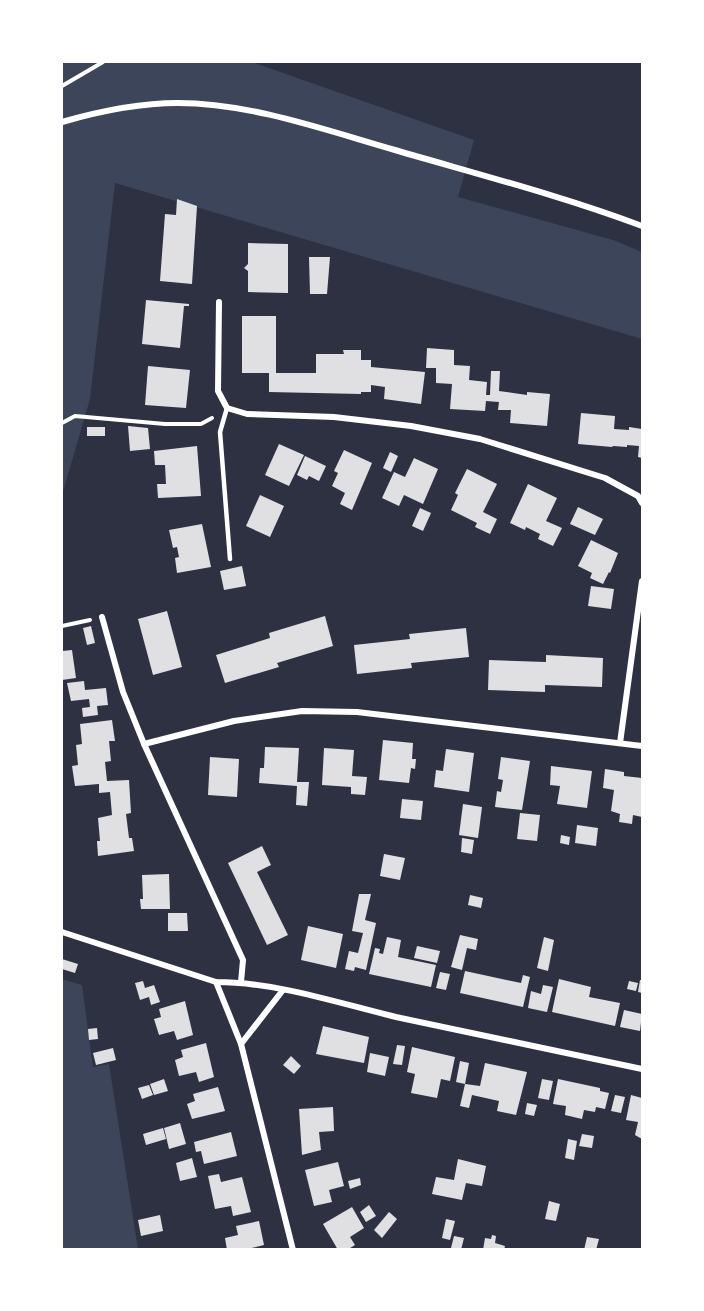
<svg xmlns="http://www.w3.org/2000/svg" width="704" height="1311" font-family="Mulish,sans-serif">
<rect width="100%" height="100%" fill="#2d3142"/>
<g fill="#3c4559">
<polygon points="62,62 252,62 474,140 458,197 613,240 642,252 642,339 115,183 90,399 62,495"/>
<polygon points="62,979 82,985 93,1067 109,1064 138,1249 62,1249"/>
</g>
<g fill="#e0e0e3">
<polygon points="177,199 197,206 192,284 160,281 165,214 176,215"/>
<polygon points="248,243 288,244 288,293 248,292 248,271 244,268 248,264"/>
<polygon points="309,257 330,257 327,294 310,294"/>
<polygon points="146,300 189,304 189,306 184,306 180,348 142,344"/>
<polygon points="242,316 276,316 276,373 316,373 316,354 344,354 343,350 361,350 361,360 371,360 371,367 425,372 421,404 384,399 385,387 371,385 371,392 361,392 361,394 269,392 269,373 242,373"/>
<polygon points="427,348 454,350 454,365 470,366 469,380 487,382 486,395 490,395 491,371 500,371 499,391 527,395 527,392 550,394 547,426 510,423 511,410 498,410 499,402 486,401 485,411 450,409 452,384 436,383 436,368 426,368"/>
<polygon points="148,366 190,370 186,408 145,405"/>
<polygon points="581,413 615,416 614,429 629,430 629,427 642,429 642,458 638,457 639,446 627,445 627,447 613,446 612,447 578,444"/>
<polygon points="128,426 148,428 150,449 130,451"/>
<rect x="87" y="427" width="18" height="9"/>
<polygon points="279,444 304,455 289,486 265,475"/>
<polygon points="197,446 201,496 158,498 157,484 166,484 165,465 155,465 154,451"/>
<polygon points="344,450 372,463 352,510 340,504 345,493 332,486 338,473 334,471"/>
<polygon points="390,452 398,456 391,472 383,468"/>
<polygon points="305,456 326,466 319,481 309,476 307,480 297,475"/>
<polygon points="414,458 438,469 423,504 404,495 399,506 382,498 394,472 405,477"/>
<polygon points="467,469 497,484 483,512 497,519 490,534 475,527 477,523 451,510 458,495 455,493"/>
<polygon points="528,484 557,498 546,521 562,528 553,546 538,539 540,534 526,527 525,530 510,523"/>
<polygon points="260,495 284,506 270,537 246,526"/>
<polygon points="578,507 603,519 595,535 570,524"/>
<polygon points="420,508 431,513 423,531 412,526"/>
<polygon points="202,524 211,567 177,573 175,558 179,557 177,547 173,548 169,530"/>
<polygon points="591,540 618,553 610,573 609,572 603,584 590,578 592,573 578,566"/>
<polygon points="242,566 246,586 224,590 220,571"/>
<polygon points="591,586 614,589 611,609 588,606"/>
<polygon points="167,611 182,667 153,675 138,619"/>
<polygon points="325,616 333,646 277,663 279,667 225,683 216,655 270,638 269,633"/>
<polygon points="91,626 95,643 87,645 83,628"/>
<polygon points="466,628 469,657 411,663 412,668 357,674 354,645 410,639 409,634"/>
<polygon points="72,650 76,678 62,680 62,651"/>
<polygon points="546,655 603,658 602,687 545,685 545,692 488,690 489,660 546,662"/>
<polygon points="84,681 85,690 106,688 108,705 97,706 98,715 83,717 82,708 90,707 89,699 71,701 67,683"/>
<polygon points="112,720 115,741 109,741 111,761 105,762 107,781 129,780 131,813 126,814 129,838 132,838 134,851 98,856 97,841 100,841 98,818 112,815 110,792 99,793 99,784 75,786 72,766 78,765 76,745 82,744 80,724"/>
<polygon points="383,740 413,743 412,759 416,759 415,769 411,768 409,783 379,780"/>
<polygon points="265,747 299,748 297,782 309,782 307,806 296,805 297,786 259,783 260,768 264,768"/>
<polygon points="324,748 354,750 352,776 367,777 365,795 351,794 351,787 322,785"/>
<polygon points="446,749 474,753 469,792 434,787 436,770 443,771"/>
<polygon points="210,757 239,759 237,797 208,795"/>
<polygon points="501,757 530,761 522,810 495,807 497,791 501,792 503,780 498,779"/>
<polygon points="551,766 592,771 587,808 557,804 560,786 550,785"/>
<polygon points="605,769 624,772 624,776 642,778 642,817 633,815 632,824 619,822 620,814 611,811 614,790 603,788"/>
<polygon points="402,799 423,801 421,820 400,818"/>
<polygon points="463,804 482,807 478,838 459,835"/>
<polygon points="520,813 540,815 537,841 517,839"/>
<polygon points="577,825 598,828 596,846 575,843"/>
<polygon points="561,835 570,837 569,845 560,843"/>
<polygon points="462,838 474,840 472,854 461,852"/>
<polygon points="262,846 271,865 257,872 288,935 267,945 228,863"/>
<polygon points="384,854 405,858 400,880 380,876"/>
<polygon points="169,874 170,909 141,909 140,899 143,899 142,875"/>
<polygon points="359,894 371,894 365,920 376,923 366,970 355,967 354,971 345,969 349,951 358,953 363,933 352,931"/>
<polygon points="470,895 483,898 481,908 468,905"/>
<polygon points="168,913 187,913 188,931 168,931"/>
<polygon points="308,926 343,934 336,968 301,960"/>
<polygon points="460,935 478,939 476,950 467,948 462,970 451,967"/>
<polygon points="387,937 401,940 398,957 436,965 431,987 369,974 375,948 380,949 379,953 383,954"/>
<polygon points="544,937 554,940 548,971 537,968"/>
<polygon points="417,946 440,951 437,963 414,958"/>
<polygon points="62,959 78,964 75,973 62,969"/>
<polygon points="465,971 521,983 523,975 530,977 523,1007 460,993"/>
<polygon points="440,972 450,974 446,990 436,988"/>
<polygon points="559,979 591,987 589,997 620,1003 615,1026 552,1012"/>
<polygon points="640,980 642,980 642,993 638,992"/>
<polygon points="143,981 145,988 154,985 160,1002 151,1005 149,997 140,1000 135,983"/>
<polygon points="629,981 638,983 636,991 627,989"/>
<polygon points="543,985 553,987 547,1012 528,1008 531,991 541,994"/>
<polygon points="185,1001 193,1035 177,1040 174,1031 159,1035 154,1019 161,1017 159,1009"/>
<polygon points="624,1010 642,1014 640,1031 620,1027"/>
<polygon points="323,1026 369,1037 364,1063 316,1054"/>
<polygon points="97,1028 98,1039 89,1040 88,1029"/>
<polygon points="206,1043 214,1077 199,1082 196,1072 179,1076 175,1060 183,1057 181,1050"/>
<polygon points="397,1045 405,1046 402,1065 393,1064"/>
<polygon points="412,1047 455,1057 450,1081 441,1079 437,1098 411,1093 415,1074 407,1072"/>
<polygon points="113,1048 116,1060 96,1065 93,1053"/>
<polygon points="370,1053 389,1057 385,1076 367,1072"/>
<polygon points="291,1056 301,1066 294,1074 283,1065"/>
<polygon points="460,1061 469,1063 465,1084 456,1082"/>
<polygon points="485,1063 527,1072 516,1115 497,1111 499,1101 472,1095 469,1108 460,1106 465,1084 480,1086"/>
<polygon points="164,1079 168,1091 154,1095 150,1084"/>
<polygon points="542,1079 553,1081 549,1100 538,1098"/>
<polygon points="558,1079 600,1088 600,1091 609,1093 605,1109 596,1107 595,1112 584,1110 582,1119 565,1115 566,1106 553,1104"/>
<polygon points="149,1085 153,1095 142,1099 138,1088"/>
<polygon points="218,1087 225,1111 192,1119 187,1104 195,1101 193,1094"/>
<polygon points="615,1095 625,1097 621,1113 611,1111"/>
<polygon points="631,1095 642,1098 642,1139 635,1135 638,1122 626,1120"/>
<polygon points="527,1103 537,1105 534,1116 525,1114"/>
<polygon points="333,1107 334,1131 319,1132 321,1150 302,1155 299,1109"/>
<polygon points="180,1123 186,1144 169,1149 164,1128"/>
<polygon points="163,1128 166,1139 146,1145 143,1134"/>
<polygon points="231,1132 237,1156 204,1164 201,1151 196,1152 194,1142"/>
<polygon points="582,1134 594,1136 592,1148 579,1146"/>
<polygon points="568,1139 577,1141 574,1160 565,1158"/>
<polygon points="192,1158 197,1177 180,1181 176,1163"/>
<polygon points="458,1159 486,1166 482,1186 466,1183 462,1200 432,1194 436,1177 454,1180"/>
<polygon points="338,1162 344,1186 329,1190 332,1202 314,1206 305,1170"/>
<polygon points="219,1174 221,1182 242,1177 251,1212 233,1216 231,1206 215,1209 208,1176"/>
<polygon points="360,1178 361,1185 350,1189 348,1181"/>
<polygon points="549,1201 560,1204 556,1221 545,1219"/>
<polygon points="369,1205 376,1216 366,1222 360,1212"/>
<polygon points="352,1207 364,1228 350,1237 355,1245 347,1250 338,1250 323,1224"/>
<polygon points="389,1212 397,1219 382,1238 374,1230"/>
<polygon points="160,1215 163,1231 141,1236 138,1220"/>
<polygon points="446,1219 455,1221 450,1240 442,1238"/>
<polygon points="259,1221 264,1245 243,1250 227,1250 225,1238 238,1235 236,1226"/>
<polygon points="492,1235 496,1236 495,1243 505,1246 504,1250 483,1250 485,1238 491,1239"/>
<polygon points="454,1236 464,1238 461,1250 451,1248"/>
<polygon points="587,1237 599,1239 596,1250 584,1250"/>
</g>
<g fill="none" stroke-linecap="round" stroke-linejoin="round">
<g stroke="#fff" stroke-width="4">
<polyline points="62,86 103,62"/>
<polyline points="62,423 75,416 165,424 201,424 212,418"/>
<polyline points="62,626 90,620"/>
</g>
<polyline stroke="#fff" stroke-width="4.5" points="227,408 220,432 230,559"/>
<g stroke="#fff" stroke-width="6">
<path d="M62 122C100 111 138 103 178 103 250 103 325 130 395 150 477 174 562 196 642 226"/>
<polyline points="219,302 218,391 227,408 247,414 334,417 411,426 480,439 605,478 638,496 642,503"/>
<polyline points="102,617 123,692 144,744 243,960 241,982"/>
<polyline points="620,743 642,581"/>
<polyline points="144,744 234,721 302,711 357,712 642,746"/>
<path d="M62 932 216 982C275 982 338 1003 396 1017 478 1035 560 1051 642 1069"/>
<polyline points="216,982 241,1044 293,1250"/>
<polyline points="241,1044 283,990"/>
</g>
</g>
<rect width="704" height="1311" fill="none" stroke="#ffffff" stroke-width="126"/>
</svg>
